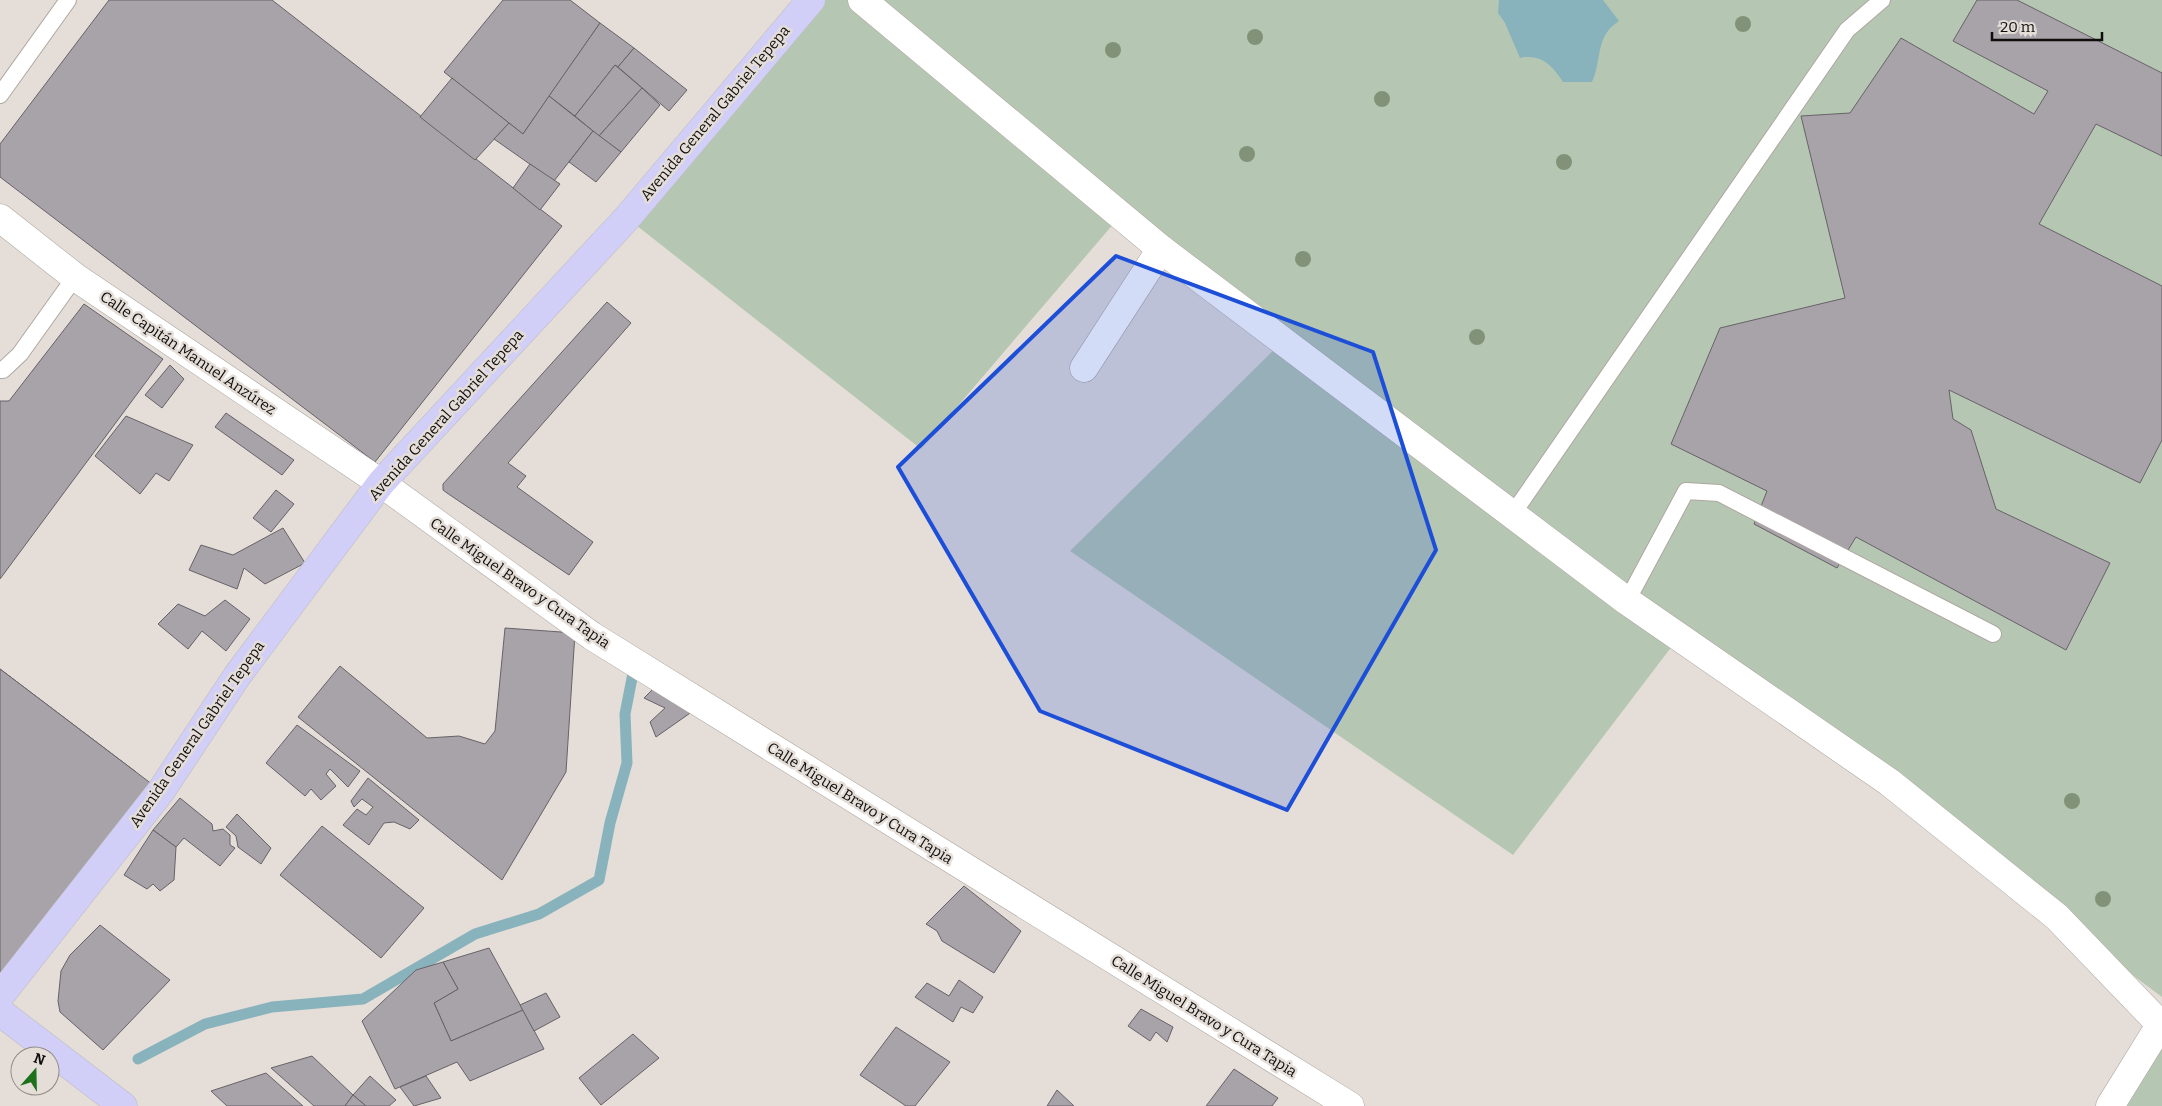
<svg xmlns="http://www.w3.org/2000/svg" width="2162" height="1106" font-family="Bitter,serif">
<rect width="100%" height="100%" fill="#e5ded8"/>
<g fill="#b5c7b2">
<polygon points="798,0 2162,0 2162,997 1679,637 1513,855 1070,551 1283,341 1121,215 921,449 627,218"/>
<polygon points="2162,1028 2162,1106 2115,1106"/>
</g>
<path fill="#88b3bc" d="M1499 0H1603L1619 21C1595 36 1602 60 1592 82H1563C1553 66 1541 53 1520 58L1505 23 1498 13Z"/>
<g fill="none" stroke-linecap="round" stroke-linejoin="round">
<polyline stroke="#88b3bc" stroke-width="11" points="138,1059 205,1024 272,1007 363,999 475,934 539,914 599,880 610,823 627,763 625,714 635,663"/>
</g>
<g fill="#a8a2a9" stroke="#676268">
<polygon points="109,0 272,0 562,226 375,462 0,177 0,144"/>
<polygon points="503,0 570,0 600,23 523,134 444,72"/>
<polygon points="1977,0 2017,0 2162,73 2162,156 2096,124 2039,224 2162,286 2162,440 2140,483 1949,390 1953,419 1971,430 1996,509 2110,563 2066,650 1856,537 1837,568 1754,524 1767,491 1671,444 1720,328 1845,298 1801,116 1850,113 1901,38 2034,114 2048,91 1953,41"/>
<polygon points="600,23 634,48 618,67 615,65 575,116 549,96"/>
<polygon points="634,48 687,90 669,111 618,67"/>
<polygon points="615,65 642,88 599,136 575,116"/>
<polygon points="452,78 509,123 475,160 420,117"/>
<polygon points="642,88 660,105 621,152 599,136"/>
<polygon points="549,96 593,131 554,181 494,139 509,123 523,134"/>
<polygon points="593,131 621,152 596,182 569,162"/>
<polygon points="530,164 560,184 540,210 513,188"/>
<polygon points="607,302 631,323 508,463 526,476 517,487 593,542 569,575 447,493 443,490 443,484"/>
<polygon points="84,304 163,359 0,579 0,401 9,401"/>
<polygon points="170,365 184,379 162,408 145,395"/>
<polygon points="226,413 294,460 282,475 215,427"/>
<polygon points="126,416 193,445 169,481 156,473 140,494 95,456"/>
<polygon points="276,490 294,504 271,532 253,518"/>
<polygon points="283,528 305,563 265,584 244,568 237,589 189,570 201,545 233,555"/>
<polygon points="225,600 250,619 226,651 202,631 188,649 158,624 178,604 205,616"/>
<polygon points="505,628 575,633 566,772 502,880 298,717 340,666 427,738 459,736 485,744 495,731"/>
<polygon points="0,669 136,772 98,823 0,749"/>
<polygon points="0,669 161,791 0,996"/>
<polygon points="655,687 693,711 656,737 650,722 665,708 644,698"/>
<polygon points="297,725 360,771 348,787 330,769 326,774 336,786 321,800 311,789 305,796 266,763"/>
<polygon points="368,778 419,820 410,829 394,822 384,823 369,845 343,825 357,809 366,815 373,807 362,799 354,807 351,801"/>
<polygon points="180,798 212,824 213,831 223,829 230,835 230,845 235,848 220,866 184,838 176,847 153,830"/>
<polygon points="237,814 271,848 261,864 238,847 236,836 226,827"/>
<polygon points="322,826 424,908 381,958 280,875"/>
<polygon points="153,830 176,847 174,880 160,891 153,884 147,889 124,875"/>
<polygon points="964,886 1021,931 994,973 942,941 937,931 926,924"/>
<polygon points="100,925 170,980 103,1050 60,1012 58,1001 61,971 70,955"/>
<polygon points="489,948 523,1010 451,1041 434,1003 458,989 443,962"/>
<polygon points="443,962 458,989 434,1003 451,1041 523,1010 544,1049 470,1081 457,1062 395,1089 362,1021 416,970"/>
<polygon points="959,980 983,997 973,1013 961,1007 953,1022 915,997 927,983 949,996"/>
<polygon points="546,993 560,1017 534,1031 520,1005"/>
<polygon points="1141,1009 1173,1027 1167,1042 1156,1032 1150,1041 1128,1026"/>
<polygon points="896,1027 950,1062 915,1106 906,1106 860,1075"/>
<polygon points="633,1034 659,1058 601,1105 579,1078"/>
<polygon points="312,1056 353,1095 345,1106 314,1106 271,1068"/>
<polygon points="1234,1069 1278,1098 1272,1106 1206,1106"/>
<polygon points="266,1073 303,1106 227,1106 211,1091"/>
<polygon points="370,1076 396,1100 389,1106 366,1106 353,1095"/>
<polygon points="426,1076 441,1098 414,1106 400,1087"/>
<polygon points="1057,1090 1074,1106 1047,1106"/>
<polygon points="353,1095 366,1106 345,1106"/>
</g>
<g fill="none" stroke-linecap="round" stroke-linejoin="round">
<g stroke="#aea7a1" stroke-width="18">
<g id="service">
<polyline points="0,95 68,0"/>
<polyline points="0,370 3,370 20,354 75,277"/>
<polyline points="1512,515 1847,30 1882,0"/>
<polyline points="1627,601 1686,491 1719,493 1993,634"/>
</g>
</g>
<g stroke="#aea7a1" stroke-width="29">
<g id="minor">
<polyline points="862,0 1161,249 1627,601 1889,782 2057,917 2160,1024"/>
<polyline points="0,218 75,277 381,483 592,636 1350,1106"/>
<polyline points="1084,368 1161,249"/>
<polyline points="2110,1106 2162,1022"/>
</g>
</g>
<g stroke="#bcbcbb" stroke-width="29">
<g id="primary">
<polyline points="0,996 161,791 237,676 381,483 627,218 811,0"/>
<polyline points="0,1012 123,1106"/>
</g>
</g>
<use href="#service" stroke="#fff" stroke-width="16"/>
<use href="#minor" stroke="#fff" stroke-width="28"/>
<use href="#primary" stroke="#d1cef8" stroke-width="28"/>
</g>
<g fill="#819278">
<circle cx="1743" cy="24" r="8"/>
<circle cx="1255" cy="37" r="8"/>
<circle cx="1113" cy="50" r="8"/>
<circle cx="1382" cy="99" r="8"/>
<circle cx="1247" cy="154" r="8"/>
<circle cx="1564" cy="162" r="8"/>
<circle cx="1303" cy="259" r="8"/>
<circle cx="1477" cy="337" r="8"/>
<circle cx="2072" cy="801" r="8"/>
<circle cx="2103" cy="899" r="8"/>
</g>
<path fill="#1d4ed8" fill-opacity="0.2" stroke="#1d4ed8" stroke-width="4" stroke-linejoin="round" d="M1116 256 1373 352 1436 550 1287 810 1040 711 898 467Z"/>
<g text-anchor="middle" stroke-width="5" stroke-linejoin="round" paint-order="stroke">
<g font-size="15" fill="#100e0c" stroke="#e5ded8">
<text transform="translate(715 113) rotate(-50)" y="5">Avenida General Gabriel Tepepa</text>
<text transform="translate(188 353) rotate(34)" y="5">Calle Capitán Manuel Anzúrez</text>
<text transform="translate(446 415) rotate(-48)" y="5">Avenida General Gabriel Tepepa</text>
<text transform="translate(520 583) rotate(35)" y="5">Calle Miguel Bravo y Cura Tapia</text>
<text transform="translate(197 734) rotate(-55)" y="5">Avenida General Gabriel Tepepa</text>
<text transform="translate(860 803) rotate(32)" y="5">Calle Miguel Bravo y Cura Tapia</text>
<text transform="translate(1204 1016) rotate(32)" y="5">Calle Miguel Bravo y Cura Tapia</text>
</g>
</g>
<g transform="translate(35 1071) rotate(20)"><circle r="24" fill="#e5ded8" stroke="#908b86"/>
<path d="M0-4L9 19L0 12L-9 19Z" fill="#1d711b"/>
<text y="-8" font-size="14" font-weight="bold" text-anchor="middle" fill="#100e0c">N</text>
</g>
<path d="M1992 32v8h110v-8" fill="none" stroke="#100e0c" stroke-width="2.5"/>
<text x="2000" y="32" font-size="15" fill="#100e0c" stroke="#e5ded8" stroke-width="4" paint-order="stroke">20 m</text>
</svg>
